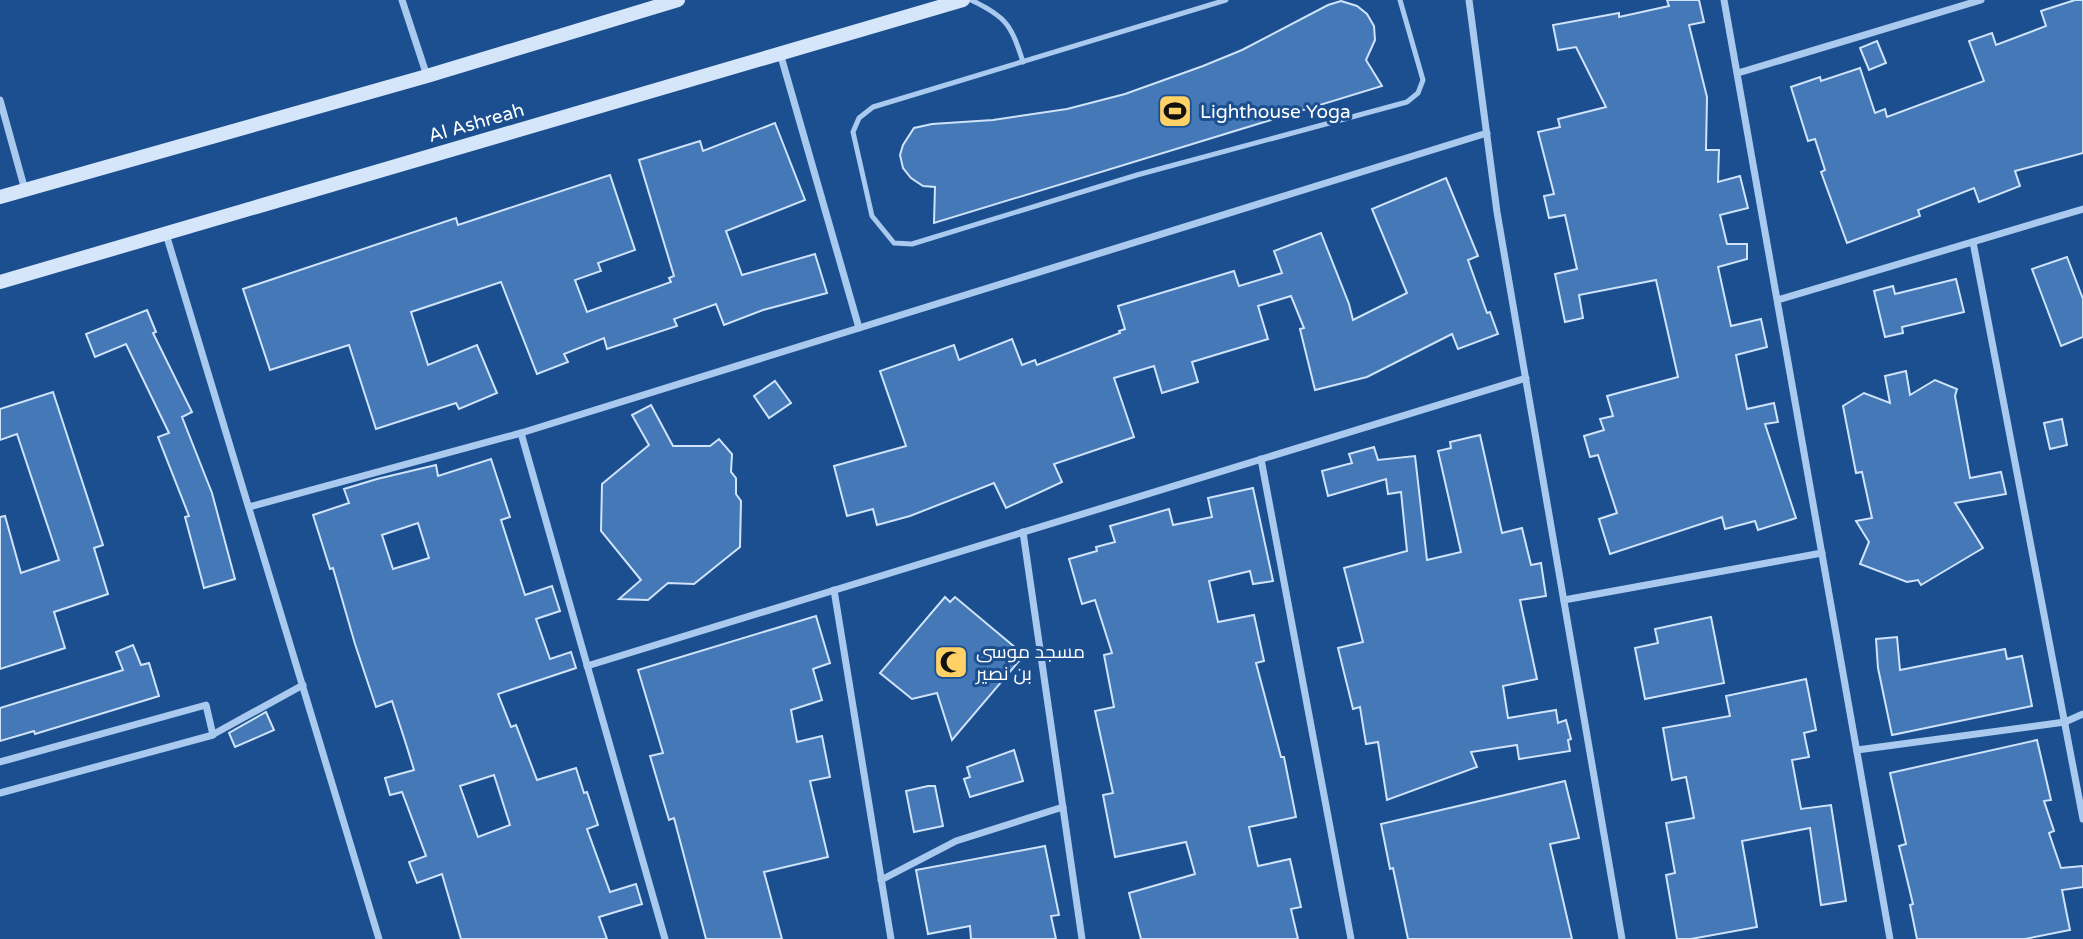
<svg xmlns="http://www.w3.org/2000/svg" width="2083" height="939" font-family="'Varela Round',Cairo,sans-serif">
<rect width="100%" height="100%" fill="#1b4f8f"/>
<g fill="#4478b7" stroke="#cfe3fa" stroke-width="2" fill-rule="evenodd">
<polygon points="1667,0 1699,0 1704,22 1689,25 1707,97 1706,150 1719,150 1718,182 1740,176 1748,208 1720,215 1727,244 1747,244 1747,259 1718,267 1731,326 1761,319 1767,347 1736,355 1747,409 1774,403 1778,422 1765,424 1796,518 1758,530 1755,521 1725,529 1722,517 1610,554 1599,519 1617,513 1598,455 1590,457 1584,436 1604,430 1600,419 1613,416 1607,396 1678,377 1656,280 1579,295 1583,318 1565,322 1555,274 1577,269 1565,215 1549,218 1544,196 1554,194 1538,132 1560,127 1558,119 1606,107 1576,47 1558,50 1553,25 1619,13 1619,17 1669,6"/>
<polygon points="2075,0 2083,0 2083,153 2015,171 2020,186 1979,202 1974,188 1918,210 1920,216 1847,243 1821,172 1825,170 1815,139 1808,141 1791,87 1820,77 1821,81 1860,68 1875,113 1885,109 1887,117 1984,81 1969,41 1992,33 1996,45 2046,26 2041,11"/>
<polygon points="1341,1 1357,6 1367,14 1374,26 1375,40 1366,60 1382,86 934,223 935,187 923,186 911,178 903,168 900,155 903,145 914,128 932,124 993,120 1067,109 1125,94 1203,66 1242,50 1328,5"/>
<polygon points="1877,41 1886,63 1869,70 1860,48"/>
<polygon points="775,123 805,200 726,231 742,275 815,254 827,293 763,310 724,325 716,304 674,319 677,326 607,349 604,338 564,354 568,362 537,374 501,282 411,312 428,365 477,345 497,393 459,409 456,403 376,429 349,345 270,370 243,289 456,218 458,225 610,175 635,250 598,263 601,271 575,280 587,312 671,282 669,278 674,276 639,160 700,141 703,151"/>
<polygon points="1446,178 1478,256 1468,260 1487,313 1490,312 1498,334 1458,349 1452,334 1367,377 1315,390 1300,329 1304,328 1291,296 1258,306 1268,339 1192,362 1198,382 1162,393 1154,366 1114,378 1134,437 1054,464 1062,482 1006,508 994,483 910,516 877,525 873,509 847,516 834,466 906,446 880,371 954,345 959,360 1012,339 1022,365 1035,360 1037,365 1120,333 1119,331 1125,329 1118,306 1234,271 1239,286 1282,273 1274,251 1321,233 1349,304 1353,320 1407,293 1372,209"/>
<polygon points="2067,257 2083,299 2083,337 2061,346 2032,269"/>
<polygon points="1956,279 1964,312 1902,327 1903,333 1885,337 1874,291 1893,286 1895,294"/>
<polygon points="147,310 156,332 153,333 192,412 182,417 212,493 235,579 204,588 185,517 189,516 158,437 169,433 126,344 95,357 86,334"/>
<polygon points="1906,371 1910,395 1935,380 1957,389 1955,396 1970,478 2001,472 2006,494 1955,503 1983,548 1921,585 1918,580 1907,582 1860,564 1869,542 1856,521 1872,518 1862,472 1856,473 1843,406 1864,393 1890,403 1885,376"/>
<polygon points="775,381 791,403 769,418 754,396"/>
<polygon points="53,392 103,545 94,548 108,594 54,612 65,648 0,669 0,517 5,516 21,573 59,560 17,434 0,440 0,409"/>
<polygon points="651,405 673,446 710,446 719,439 732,454 731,472 736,478 736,494 741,501 740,547 694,584 668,583 648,600 619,599 641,580 601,531 602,484 649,445 632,415"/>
<polygon points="2062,419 2067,445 2050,449 2044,423"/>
<polygon points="1480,435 1502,533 1522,528 1531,565 1541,563 1546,596 1520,600 1537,679 1503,686 1508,718 1556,710 1558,723 1566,720 1571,739 1568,740 1570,751 1519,759 1517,745 1471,752 1477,767 1387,800 1378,742 1366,744 1360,707 1353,709 1338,648 1363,642 1344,568 1407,551 1401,492 1388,494 1386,479 1328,496 1322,471 1352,463 1349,454 1374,447 1378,460 1415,456 1427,560 1461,552 1438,451 1451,448 1450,442"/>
<path d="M491 459 510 517 501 520 525 595 552 586 560 611 536 619 550 659 571 652 576 668 498 694 511 727 516 725 537 780 576 768 584 793 587 792 598 825 587 829 610 892 636 884 642 904 599 917 607 939H461L442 874 417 883 409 862 426 856 402 792 390 795 385 778 414 770 406 744 392 701 376 707 355 644 333 568 330 569 313 515 349 503 344 489 377 479 436 465 438 476ZM418 523 429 558 393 569 382 535ZM494 775 510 825 478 837 460 786Z"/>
<polygon points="1253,488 1273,581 1253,584 1250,571 1209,581 1218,622 1254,615 1264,661 1256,663 1281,757 1284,757 1296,817 1249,827 1258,866 1290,859 1301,907 1291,909 1298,939 1141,939 1129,893 1195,874 1186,842 1115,857 1103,795 1113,793 1095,711 1114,707 1104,655 1112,653 1095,600 1082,604 1069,559 1097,551 1096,547 1115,542 1110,526 1169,509 1173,525 1212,517 1208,498"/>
<polygon points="945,597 950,602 955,597 1017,649 1012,655 1019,661 952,740 937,693 912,699 880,673"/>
<polygon points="816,616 830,663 813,669 822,700 791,710 797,742 822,736 830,777 810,781 828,857 764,872 782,939 706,939 674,818 669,820 650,756 663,753 638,670"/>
<polygon points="1711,617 1724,683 1645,699 1635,648 1658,643 1655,629"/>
<polygon points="1897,637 1900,670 2005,649 2007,659 2022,656 2032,706 1892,735 1878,668 1876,639"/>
<polygon points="133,645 141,665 149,663 159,696 35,734 34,731 0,741 0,708 123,670 116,652"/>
<polygon points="1806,679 1816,730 1804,733 1809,757 1792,760 1801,809 1831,805 1846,901 1821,905 1810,828 1742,841 1757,927 1691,939 1677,939 1666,875 1675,873 1666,823 1694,818 1686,777 1672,780 1663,728 1730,716 1726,696"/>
<polygon points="266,712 274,730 235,747 229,733"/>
<polygon points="2037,740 2051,800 2044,801 2054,831 2049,833 2061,868 2083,866 2083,887 2062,890 2070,930 2025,939 1917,939 1910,905 1913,904 1899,846 1906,844 1890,773"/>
<polygon points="1014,750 1023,781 970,797 964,779 970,777 967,767"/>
<polygon points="1565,781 1579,838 1550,844 1572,939 1408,939 1393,868 1390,869 1381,824"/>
<polygon points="928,786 935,786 943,826 914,832 906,791"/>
<polygon points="1045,846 1059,915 1051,916 1056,939 971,939 970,926 928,934 916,870"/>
</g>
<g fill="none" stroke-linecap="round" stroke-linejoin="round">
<g stroke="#a9c9ee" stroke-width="5">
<path d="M971 0C1007 17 1011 25 1023 62"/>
<polyline points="1226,0 873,107 859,118 853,132 872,216 894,243 912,244 1137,175 1407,102 1418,93 1423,80 1400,0"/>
</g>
<g stroke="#a9c9ee" stroke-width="7">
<polyline points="402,0 427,76"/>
<polyline points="1469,0 1497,212 1622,939"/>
<polyline points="1724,0 1890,939"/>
<polyline points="780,53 859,328"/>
<polyline points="1738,73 1981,0"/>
<polyline points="0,100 25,190"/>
<polyline points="166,234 379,939"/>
<polyline points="1973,242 2083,819"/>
<polyline points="1778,300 2083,209"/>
<polyline points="521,433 665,939"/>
<polyline points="1261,459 1351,939"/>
<polyline points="249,507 521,433 1487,133"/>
<polyline points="1023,532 1082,939"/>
<polyline points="834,590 891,939"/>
<polyline points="1564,600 1822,553"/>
<polyline points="587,666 1526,378"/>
<polyline points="212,735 303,685"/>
<polyline points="1857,750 2065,722 2083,714"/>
<polyline points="0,762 206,705 213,735 0,793"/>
<polyline points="881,880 956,841 1063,807"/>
</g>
<g stroke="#d6e6fa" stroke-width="14">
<polyline points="0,197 427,76 678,0"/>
<polyline points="0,282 963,0"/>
</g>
</g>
<defs>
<g id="stadium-square" transform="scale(1.75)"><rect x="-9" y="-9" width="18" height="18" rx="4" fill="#ffd166" stroke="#1b4f8f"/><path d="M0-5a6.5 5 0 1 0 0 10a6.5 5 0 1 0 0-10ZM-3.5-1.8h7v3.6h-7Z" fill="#111"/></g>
<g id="mosque-square" transform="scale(1.75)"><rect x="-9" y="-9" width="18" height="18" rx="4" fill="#ffd166" stroke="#1b4f8f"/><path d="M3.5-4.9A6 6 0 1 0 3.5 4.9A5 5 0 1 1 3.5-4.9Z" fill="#111"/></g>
</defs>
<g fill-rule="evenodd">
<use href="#stadium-square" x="1175" y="111"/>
<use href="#mosque-square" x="951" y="662"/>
</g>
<g text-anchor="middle" stroke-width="6" stroke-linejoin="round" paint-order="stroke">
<g font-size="19" fill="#fff" stroke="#1b4f8f" text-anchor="start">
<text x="1200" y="118">Lighthouse Yoga</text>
<text x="976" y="658">مسجد موسى<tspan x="976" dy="22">بن نصير</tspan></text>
</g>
<g font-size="19" fill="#fff" stroke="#1b4f8f">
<text transform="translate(476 122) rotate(-16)" y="7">Al Ashreah</text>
</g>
</g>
</svg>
